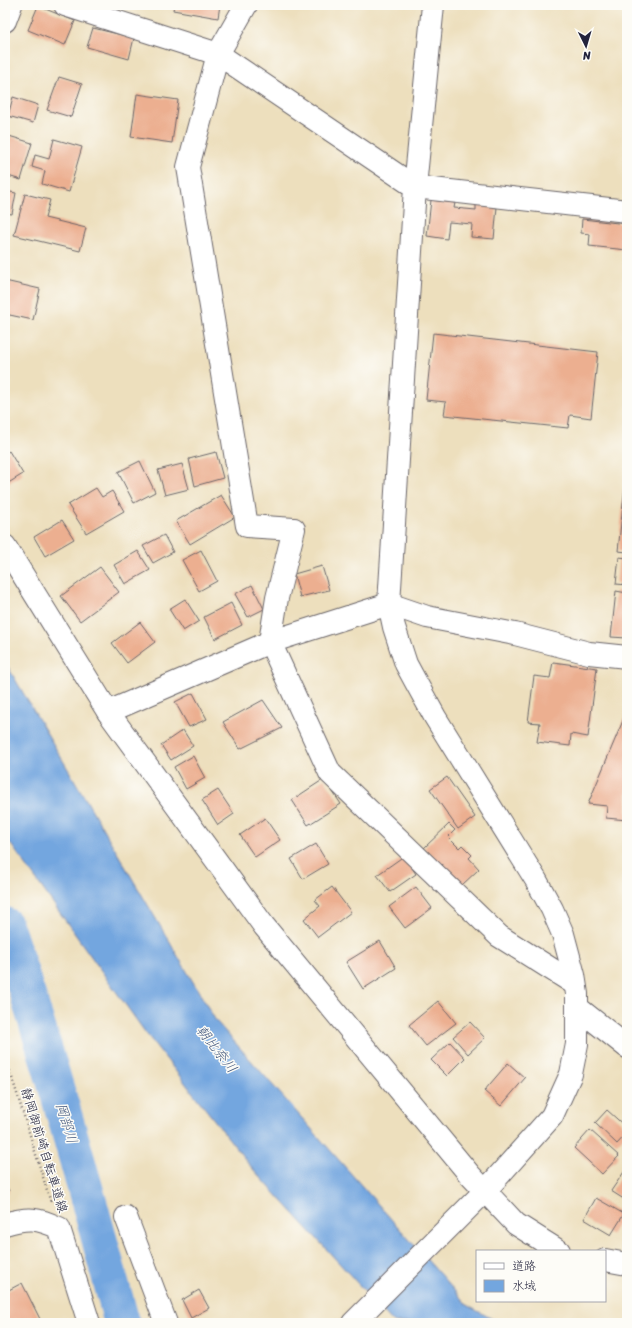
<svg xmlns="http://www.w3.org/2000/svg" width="632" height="1328" font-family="Sriracha,'Klee One',sans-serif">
<rect width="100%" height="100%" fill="#fdfcf7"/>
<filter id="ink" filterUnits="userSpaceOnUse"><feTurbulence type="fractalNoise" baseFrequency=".025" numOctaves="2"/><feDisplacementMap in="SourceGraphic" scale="8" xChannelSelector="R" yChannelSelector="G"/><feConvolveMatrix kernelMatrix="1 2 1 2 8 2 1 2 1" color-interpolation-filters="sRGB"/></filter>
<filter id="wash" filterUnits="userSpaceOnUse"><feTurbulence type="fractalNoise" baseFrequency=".012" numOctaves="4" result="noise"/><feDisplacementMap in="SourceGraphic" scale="16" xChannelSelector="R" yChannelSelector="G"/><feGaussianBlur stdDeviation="0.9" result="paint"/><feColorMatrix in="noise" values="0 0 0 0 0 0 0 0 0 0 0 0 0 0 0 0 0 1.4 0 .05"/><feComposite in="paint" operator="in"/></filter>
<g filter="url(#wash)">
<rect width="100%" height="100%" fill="#eddfbd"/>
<polygon fill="#73a6df" stroke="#4a648d" points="5,662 216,1021 468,1306 500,1323 394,1323 252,1168 145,1032 5,836"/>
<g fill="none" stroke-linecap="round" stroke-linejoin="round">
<path stroke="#73a6df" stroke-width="36" d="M5 925C49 1056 86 1189 122 1323"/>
</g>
<g id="blocks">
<g fill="#ecaf90">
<polygon points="174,5 220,5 218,18 173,10"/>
<polygon points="38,6 75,21 65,45 28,30"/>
<polygon points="93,28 134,38 129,59 87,47"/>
<polygon points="59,77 82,84 71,117 47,110"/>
<polygon points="137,94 178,100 172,143 131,137"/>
<polygon points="13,97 38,105 33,123 8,116"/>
<polygon points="9,136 32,143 21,180 5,175 5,147"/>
<polygon points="54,139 82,147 69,192 42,184 45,171 32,167 35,155 49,159"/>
<polygon points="5,191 16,193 12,214 5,213"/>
<polygon points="25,194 50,200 45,218 86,228 80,251 14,235"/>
<polygon points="431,200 455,203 454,208 476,210 476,205 497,207 494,239 471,237 472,224 449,222 447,239 427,236"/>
<polygon points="582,219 627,224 627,250 589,246 590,234 581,233"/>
<polygon points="5,281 40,289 33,320 5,314"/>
<polygon points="433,333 598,352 591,418 570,415 568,428 444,415 446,402 426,400"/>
<polygon points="9,451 23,474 5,485 5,454"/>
<polygon points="216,452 223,478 195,486 189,459"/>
<polygon points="140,461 155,492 134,503 118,472"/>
<polygon points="182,464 189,489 165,495 158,470"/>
<polygon points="626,476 627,476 627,552 618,551"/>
<polygon points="96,488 102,497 112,491 124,511 86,533 68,505"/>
<polygon points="221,495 235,517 190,544 176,521"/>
<polygon points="62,520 74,539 45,556 34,537"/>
<polygon points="164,535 173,552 153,563 143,546"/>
<polygon points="201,550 217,581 199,591 182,560"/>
<polygon points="138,551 150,570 125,584 114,565"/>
<polygon points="619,557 627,558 627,585 616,584"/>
<polygon points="322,566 329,590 300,597 294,574"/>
<polygon points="100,567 119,592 80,621 61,596"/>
<polygon points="252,585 264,609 248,617 235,594"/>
<polygon points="616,591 627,593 627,638 611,637"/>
<polygon points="185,599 199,621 183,631 169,609"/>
<polygon points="231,603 242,625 215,639 204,617"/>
<polygon points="140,622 155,642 127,663 112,643"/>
<polygon points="553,662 597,668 588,737 571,734 570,746 537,742 540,723 528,722 534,676 550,678"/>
<polygon points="193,693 207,719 189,727 175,702"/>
<polygon points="263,700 282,728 240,749 223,722"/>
<polygon points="627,711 627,820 606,818 607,806 588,804"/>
<polygon points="183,730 193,746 171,760 161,745"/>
<polygon points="193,756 205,778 186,789 174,767"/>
<polygon points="447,777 475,817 458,829 430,789"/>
<polygon points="324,779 341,804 308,825 292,800"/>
<polygon points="218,790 234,814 218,825 202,800"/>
<polygon points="265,818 280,840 255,857 240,835"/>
<polygon points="449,824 455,830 448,837 459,848 462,845 472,855 469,858 479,869 461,886 424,848"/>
<polygon points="316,844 328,864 303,879 291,859"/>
<polygon points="404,856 416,874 390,892 377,875"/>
<polygon points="332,887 351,912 318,937 304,919 320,906 315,900"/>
<polygon points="416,887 432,908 405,928 389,907"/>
<polygon points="380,941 396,968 363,989 346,962"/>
<polygon points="438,1001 456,1023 426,1046 409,1025"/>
<polygon points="470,1022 485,1038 468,1054 453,1037"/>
<polygon points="450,1042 465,1058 447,1076 431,1060"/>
<polygon points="508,1063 525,1078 501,1106 484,1091"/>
<polygon points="607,1110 627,1128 627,1133 617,1144 595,1123"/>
<polygon points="590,1130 619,1156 602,1174 574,1148"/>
<polygon points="626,1169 627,1170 627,1201 611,1191"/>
<polygon points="5,1183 9,1191 5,1193"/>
<polygon points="596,1198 624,1214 611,1235 584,1219"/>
<polygon points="22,1283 42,1323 5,1323 5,1292"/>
<polygon points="199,1290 209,1308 191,1318 182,1300"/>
</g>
</g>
</g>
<g filter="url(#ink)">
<use href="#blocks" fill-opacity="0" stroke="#696468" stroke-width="1"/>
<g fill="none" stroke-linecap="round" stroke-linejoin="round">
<g stroke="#696468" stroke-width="24">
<g id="minor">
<polyline points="65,5 218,54 415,187 627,211"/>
<polyline points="246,5 218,54 188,167 247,526 294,529 277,598 270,642 330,773 499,936 575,984"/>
<polyline points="5,21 11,5"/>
<polyline points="5,546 108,712 264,926 470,1175 516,1224 559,1251"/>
<polyline points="108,712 270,642 389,604 427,617 515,634 589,653 627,657"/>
<polyline points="578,1008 627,1047"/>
<polyline points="126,1217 166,1323"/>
<path d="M5 1224C28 1217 38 1218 59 1228L89 1323"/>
<polyline points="605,1260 627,1264"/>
</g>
</g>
<g stroke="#696468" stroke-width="24">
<polyline id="tertiary" points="353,1323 485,1191 552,1116 571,1074 577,1044 577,994 574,975 563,934 552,909 536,880 435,717 419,688 406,664 394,627 389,604 415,187 433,5"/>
</g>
<polyline stroke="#696468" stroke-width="2.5" stroke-dasharray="1 3" stroke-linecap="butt" points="5,1055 51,1203"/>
<use href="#minor" stroke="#fff" stroke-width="22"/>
<use href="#tertiary" stroke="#fff" stroke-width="22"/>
</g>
</g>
<g text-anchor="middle" stroke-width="3" stroke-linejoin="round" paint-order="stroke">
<g font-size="13" fill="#22223b" stroke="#fdfcf7">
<text transform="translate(45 1150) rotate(73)" y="5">静岡御前崎自転車道線</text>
</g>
<g font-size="14" font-style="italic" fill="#42577d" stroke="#fdfcf7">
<text transform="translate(217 1049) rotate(52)" y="5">朝比奈川</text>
<text transform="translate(67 1123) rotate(73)" y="5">岡部川</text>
</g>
</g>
<rect width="632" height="1328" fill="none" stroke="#fdfcf7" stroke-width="20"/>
<rect x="476" y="1250" width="130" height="52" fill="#fdfcf7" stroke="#a5a5ac"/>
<rect x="484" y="1263" width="20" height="6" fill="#ffffff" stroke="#a5a5ac"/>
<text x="512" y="1270" font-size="12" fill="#22223b">道路</text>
<rect x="484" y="1280" width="20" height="12" fill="#73a6df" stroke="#a5a5ac"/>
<text x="512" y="1290" font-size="12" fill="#22223b">水域</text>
<g transform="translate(586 46) rotate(175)" stroke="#fdfcf7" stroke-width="3" paint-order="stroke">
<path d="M0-3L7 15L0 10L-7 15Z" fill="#22223b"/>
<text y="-6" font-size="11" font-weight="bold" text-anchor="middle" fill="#22223b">N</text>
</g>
</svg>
